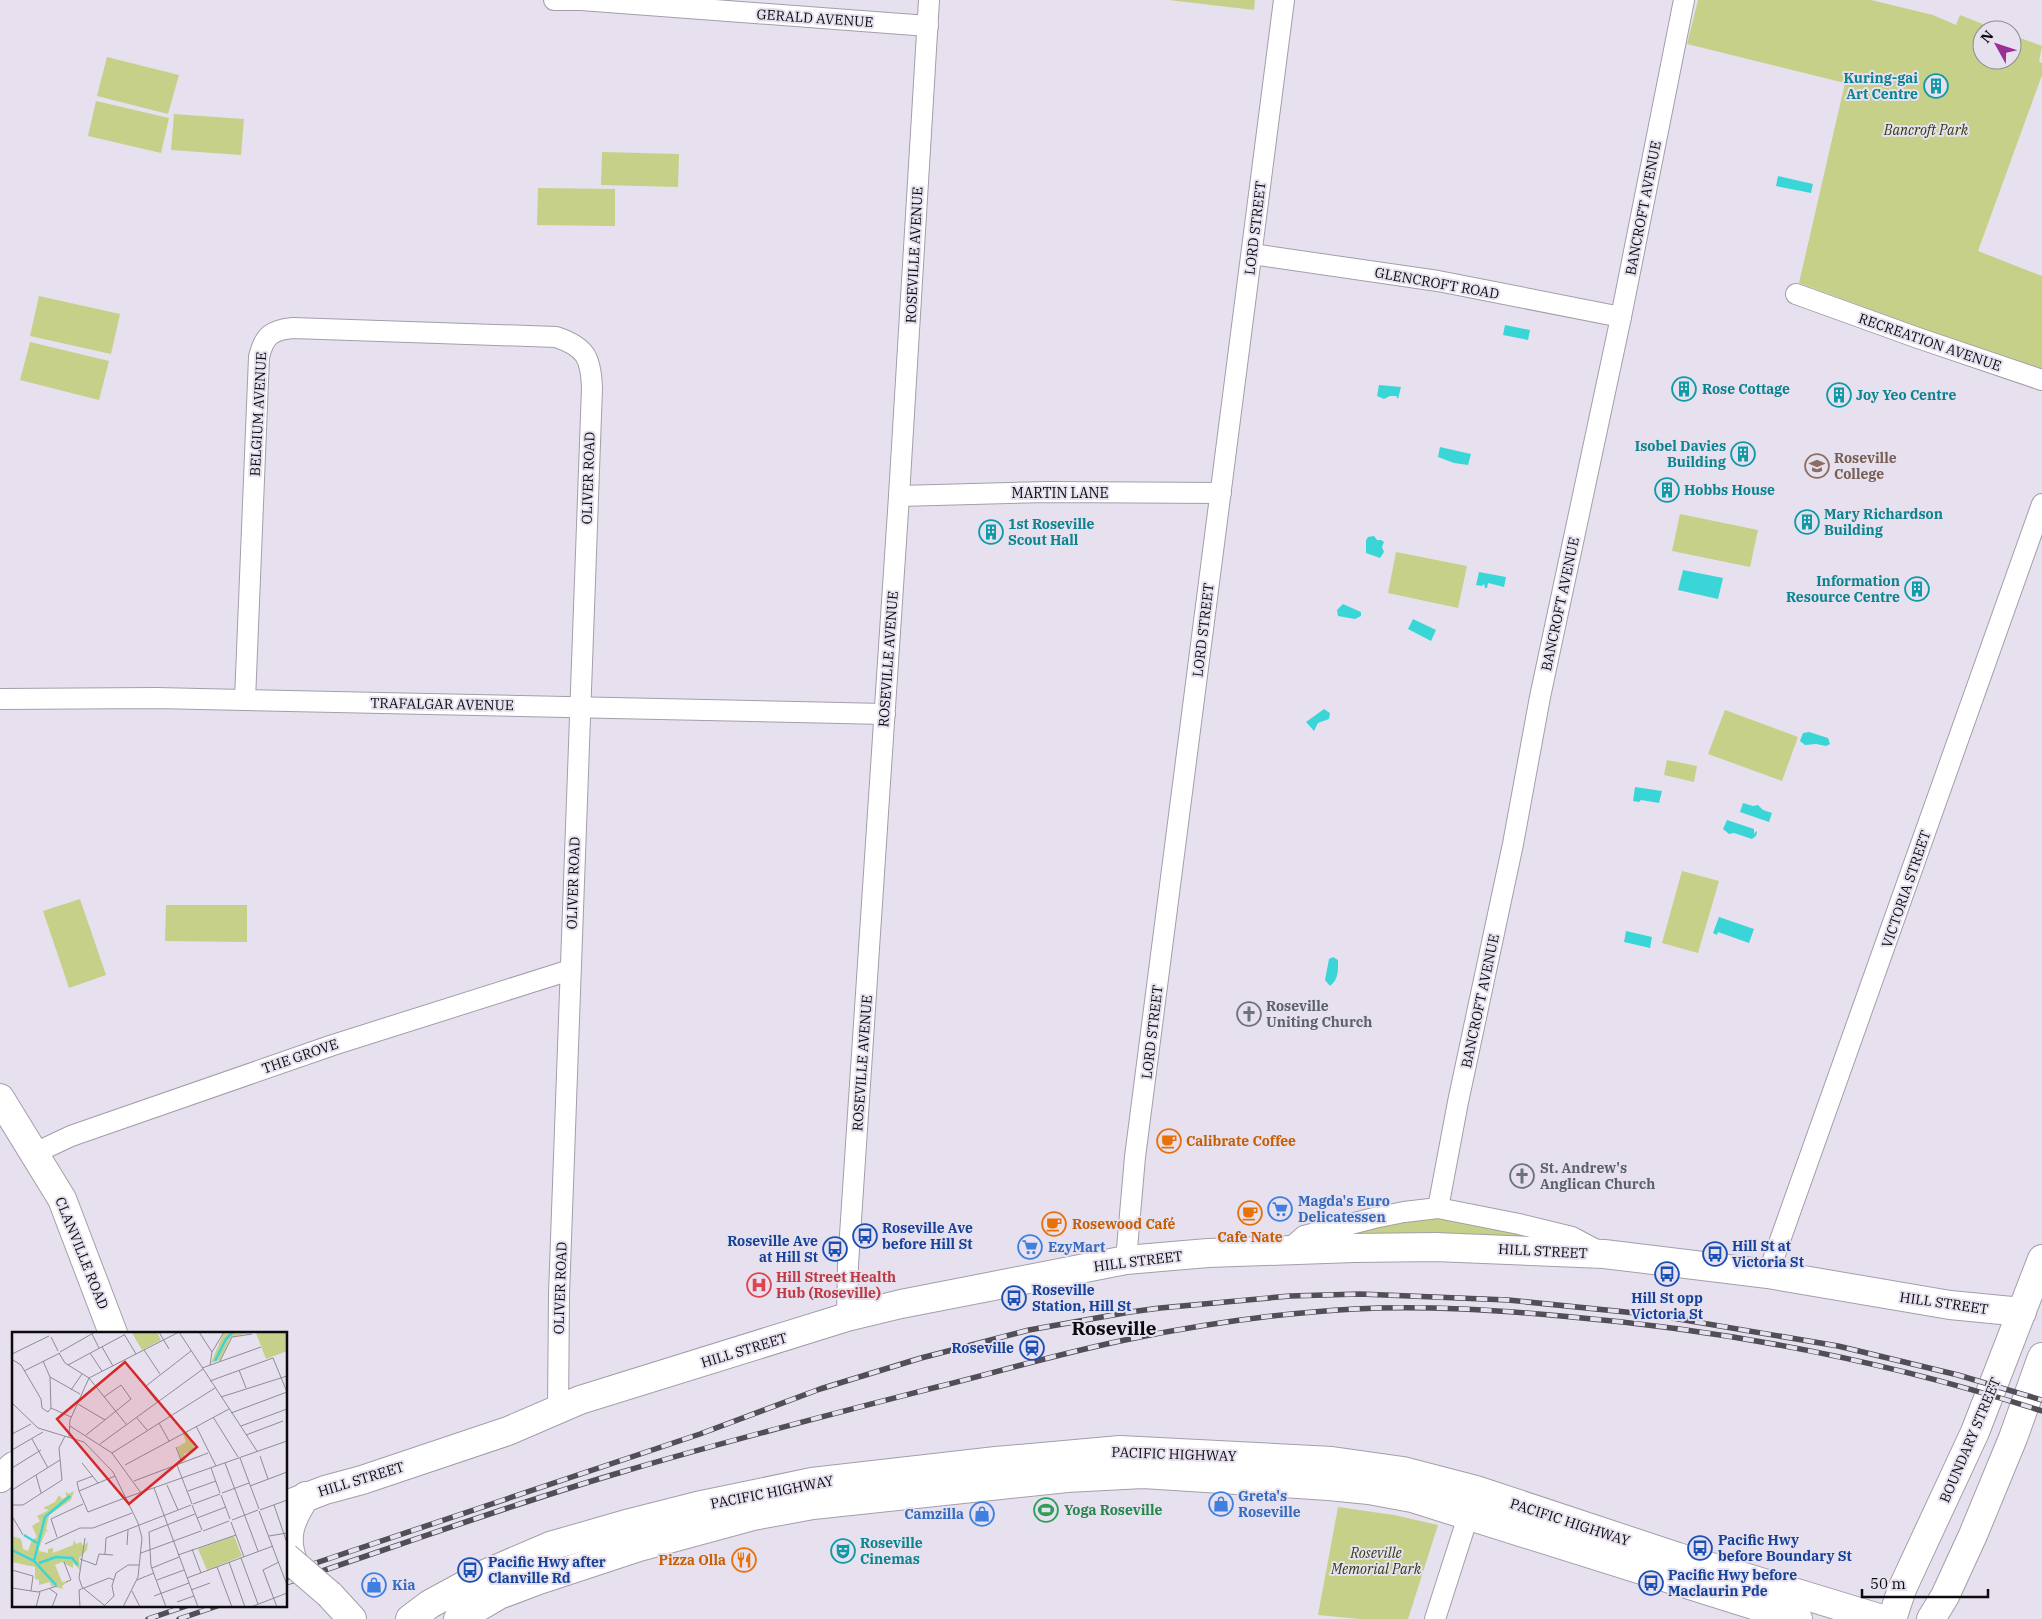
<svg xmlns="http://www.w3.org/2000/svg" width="2042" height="1619" font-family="'IBM Plex Serif',serif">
<rect width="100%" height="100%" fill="#e7e1ef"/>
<g fill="#c6d088">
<polygon points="1169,0 1255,0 1254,10"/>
<polygon points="1698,0 1871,0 1933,15 1956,25 1960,15 1998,30 1982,30 1982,60 2012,60 2012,35 2042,46 2039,62 2042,63 2042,75 1978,251 2042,276 2042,373 1799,283 1845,83 1687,44"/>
<polygon points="107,57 179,75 168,114 97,96"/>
<polygon points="96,101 169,118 161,153 88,136"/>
<polygon points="174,114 244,119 241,155 171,150"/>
<polygon points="602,152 679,154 678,187 601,185"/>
<polygon points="538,188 615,189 615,226 537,225"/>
<polygon points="39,296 120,314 111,354 30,336"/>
<polygon points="30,342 109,361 99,400 20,380"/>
<polygon points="1680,514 1758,530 1750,567 1672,551"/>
<polygon points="1396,552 1467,566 1458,608 1388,593"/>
<polygon points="1725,710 1798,737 1782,781 1708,754"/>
<polygon points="1667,760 1697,766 1694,782 1664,775"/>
<polygon points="1682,871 1719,881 1698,953 1662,943"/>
<polygon points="80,899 106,975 69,988 43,911"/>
<polygon points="166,905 247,905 247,942 165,941"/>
<polygon points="1444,1218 1570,1243 1304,1243 1419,1219"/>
<polygon points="1338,1507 1394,1515 1438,1525 1408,1619 1360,1619 1318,1615"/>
</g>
<g fill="#3ad6d7">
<polygon points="1778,176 1813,184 1811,193 1776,186"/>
<polygon points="1505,325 1530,330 1528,340 1503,335"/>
<polygon points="1379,385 1401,387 1398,399 1396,396 1390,396 1384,399 1377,396"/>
<polygon points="1440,447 1471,454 1468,465 1454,463 1438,457"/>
<polygon points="1374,536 1377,540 1381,540 1384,542 1382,547 1384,552 1380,558 1366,553 1366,540 1368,537"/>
<polygon points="1683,570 1723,578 1718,599 1678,590"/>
<polygon points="1479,572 1506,577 1504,587 1488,583 1487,588 1485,588 1484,584 1482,586 1476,585"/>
<polygon points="1343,604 1361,612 1361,616 1355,619 1338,616 1337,610"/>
<polygon points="1413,619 1436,630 1431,641 1408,629"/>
<polygon points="1324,709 1330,713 1329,719 1318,723 1314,731 1306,722"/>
<polygon points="1809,732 1828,738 1830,744 1826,746 1816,744 1805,745 1800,741 1803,733"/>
<polygon points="1635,787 1662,791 1659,803 1641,800 1639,802 1633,801"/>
<polygon points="1743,803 1753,806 1758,805 1763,810 1772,813 1769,822 1740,812"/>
<polygon points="1727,820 1754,829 1754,834 1756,831 1757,832 1756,836 1752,839 1734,833 1729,834 1723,829"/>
<polygon points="1719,917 1754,929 1749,943 1718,932 1717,935 1713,933"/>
<polygon points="1626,931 1652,937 1650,948 1624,942"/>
<path d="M1333 957 1338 960C1338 970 1339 979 1330 986L1325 980 1329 959Z"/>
</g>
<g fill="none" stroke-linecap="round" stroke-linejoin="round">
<g stroke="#a39eaa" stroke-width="22">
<g id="street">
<polyline points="554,0 581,0 928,26"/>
<polyline points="1252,254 1438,281 1621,317"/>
<polyline points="1796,294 1918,338 2042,380"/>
<polyline points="899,496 1048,492 1221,493"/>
<polyline points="0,699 156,698 885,714"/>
<path d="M245 700 259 357C264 336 271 330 293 328L556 337C586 347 591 358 592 388L559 1294 558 1411"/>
<polyline points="35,1153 71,1136 333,1045 570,970"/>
<polyline points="1438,1208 1458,1102 1513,844 1540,697 1621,317 1684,0"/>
<polyline points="1286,1252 1304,1236 1374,1218 1404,1212 1438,1208 1519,1224 1572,1237 1600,1252"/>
<polyline points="1126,1260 1135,1157 1284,0"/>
<polyline points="1768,1274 2042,504"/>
<polyline points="847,1317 848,1265 899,496 929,0"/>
<polyline points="1435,1619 1472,1504"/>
</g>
</g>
<g stroke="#a39eaa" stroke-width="30">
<g id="secondary">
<polyline points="0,1098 62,1199 113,1333"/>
<polyline points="0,1478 14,1466"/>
<polyline points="286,1505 325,1490 362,1480 508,1431 580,1400 847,1317 901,1304 1126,1260 1208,1253 1354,1248 1435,1247 1604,1254 1768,1274 1950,1305 2022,1312"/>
<path d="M294 1564C283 1537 290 1520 306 1496"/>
<polyline points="330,1595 352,1619"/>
</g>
</g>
<g stroke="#a39eaa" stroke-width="30">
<g id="highway">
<polyline points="410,1619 430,1604 487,1573 550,1546 630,1523 697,1506 812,1482 996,1461 1120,1450 1332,1461 1403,1471 1476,1490 1678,1557 1882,1619"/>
<polyline points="458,1619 499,1595 539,1580 639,1547 753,1516 813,1505 1067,1478 1143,1474 1329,1486 1369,1490 1412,1498 1798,1619"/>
<polyline points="1892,1619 1902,1589 1975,1432 2042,1259"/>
<polyline points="1931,1619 1945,1596 1973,1535 2013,1438 2042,1357"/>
</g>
</g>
<use href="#street" stroke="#fff" stroke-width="20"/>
<use href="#secondary" stroke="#fff" stroke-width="28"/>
<use href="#highway" stroke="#fff" stroke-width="28"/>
<g stroke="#514e56" stroke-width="5.5">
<g id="rail">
<polyline points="286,1573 700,1434 820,1389 921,1358 1029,1330 1130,1312 1160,1308 1290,1296 1360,1294 1508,1300 1655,1315 1838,1346 1958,1375 2042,1400"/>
<path d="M286 1583C398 1546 509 1505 622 1472 726 1441 832 1414 937 1387 1001 1371 1065 1352 1130 1339 1204 1324 1279 1313 1355 1309 1427 1305 1500 1310 1572 1317 1731 1331 1890 1362 2042 1411"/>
<polyline points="148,1619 189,1605"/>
<polyline points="179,1619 220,1605"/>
</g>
</g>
<use href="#rail" stroke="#e7e1ef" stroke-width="4" stroke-dasharray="11" stroke-linecap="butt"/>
<g stroke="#a39eaa" stroke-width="30" stroke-linecap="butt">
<polyline id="secondary-bridge" points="286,1557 330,1595"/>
</g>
<use href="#secondary-bridge" stroke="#fff" stroke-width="28"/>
</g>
<defs>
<g id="building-ring" transform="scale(1.25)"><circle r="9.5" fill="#e7e1ef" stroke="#0f9aa8" stroke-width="1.5"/><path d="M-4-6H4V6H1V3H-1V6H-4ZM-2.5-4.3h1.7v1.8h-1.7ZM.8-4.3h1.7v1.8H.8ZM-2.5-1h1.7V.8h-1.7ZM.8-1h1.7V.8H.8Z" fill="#0f9aa8"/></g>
<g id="school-ring" transform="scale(1.25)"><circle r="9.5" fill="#e7e1ef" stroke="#8d6e63" stroke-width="1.5"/><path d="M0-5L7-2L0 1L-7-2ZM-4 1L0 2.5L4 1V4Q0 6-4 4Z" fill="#8d6e63"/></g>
<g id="church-ring" transform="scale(1.25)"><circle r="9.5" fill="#e7e1ef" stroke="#6b7280" stroke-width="1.5"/><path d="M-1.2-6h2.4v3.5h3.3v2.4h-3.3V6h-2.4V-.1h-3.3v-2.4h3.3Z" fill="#6b7280"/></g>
<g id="cafe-ring" transform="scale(1.25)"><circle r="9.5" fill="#e7e1ef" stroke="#e8710a" stroke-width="1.5"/><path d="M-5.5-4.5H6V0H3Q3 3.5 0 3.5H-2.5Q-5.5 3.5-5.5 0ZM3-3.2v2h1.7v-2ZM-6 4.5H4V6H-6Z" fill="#e8710a"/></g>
<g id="supermarket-ring" transform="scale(1.25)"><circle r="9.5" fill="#e7e1ef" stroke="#3f7fe0" stroke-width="1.5"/><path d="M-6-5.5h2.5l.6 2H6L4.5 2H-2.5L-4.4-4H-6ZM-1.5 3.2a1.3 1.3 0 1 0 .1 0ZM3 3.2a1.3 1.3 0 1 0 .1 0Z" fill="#3f7fe0"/></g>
<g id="bus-ring" transform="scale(1.25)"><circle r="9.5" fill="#e7e1ef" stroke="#1a4fb4" stroke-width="1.5"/><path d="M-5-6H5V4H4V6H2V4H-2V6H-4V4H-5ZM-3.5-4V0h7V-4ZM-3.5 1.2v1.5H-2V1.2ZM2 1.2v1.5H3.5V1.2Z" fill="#1a4fb4"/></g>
<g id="hospital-ring" transform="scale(1.25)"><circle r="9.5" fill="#e7e1ef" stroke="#e0444e" stroke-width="1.5"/><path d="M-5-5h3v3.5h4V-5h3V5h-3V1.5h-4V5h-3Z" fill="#e0444e"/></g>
<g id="station-ring" transform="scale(1.25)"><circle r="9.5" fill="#e7e1ef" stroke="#1a4fb4" stroke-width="1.5"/><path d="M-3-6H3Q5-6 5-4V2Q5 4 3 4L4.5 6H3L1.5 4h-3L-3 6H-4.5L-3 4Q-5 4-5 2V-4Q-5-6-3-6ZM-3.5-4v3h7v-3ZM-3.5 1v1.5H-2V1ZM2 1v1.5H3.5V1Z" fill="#1a4fb4"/></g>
<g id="shop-ring" transform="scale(1.25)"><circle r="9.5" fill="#e7e1ef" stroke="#3f7fe0" stroke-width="1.5"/><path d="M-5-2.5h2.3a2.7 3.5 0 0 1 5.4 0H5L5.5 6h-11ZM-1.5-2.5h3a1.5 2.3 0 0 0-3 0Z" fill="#3f7fe0"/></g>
<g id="stadium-ring" transform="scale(1.25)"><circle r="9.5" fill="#e7e1ef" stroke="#2e9e5b" stroke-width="1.5"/><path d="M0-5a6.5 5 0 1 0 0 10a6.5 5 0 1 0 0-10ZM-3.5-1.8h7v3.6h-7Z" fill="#2e9e5b"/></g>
<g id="theatre-ring" transform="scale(1.25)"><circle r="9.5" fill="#e7e1ef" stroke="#0f9aa8" stroke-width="1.5"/><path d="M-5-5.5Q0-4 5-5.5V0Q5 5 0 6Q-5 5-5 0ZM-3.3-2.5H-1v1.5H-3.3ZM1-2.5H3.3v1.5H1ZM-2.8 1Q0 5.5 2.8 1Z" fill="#0f9aa8"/></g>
<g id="restaurant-ring" transform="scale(1.25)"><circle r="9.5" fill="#e7e1ef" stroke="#e8710a" stroke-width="1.5"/><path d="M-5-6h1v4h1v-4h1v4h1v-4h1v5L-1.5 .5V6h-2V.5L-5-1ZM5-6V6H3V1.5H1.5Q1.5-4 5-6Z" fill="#e8710a"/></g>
</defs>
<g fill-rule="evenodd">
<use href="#building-ring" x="1936" y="86"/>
<use href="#building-ring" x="1684" y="389"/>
<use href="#building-ring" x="1839" y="395"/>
<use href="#building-ring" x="1743" y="454"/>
<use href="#school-ring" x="1817" y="466"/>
<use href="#building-ring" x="1667" y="490"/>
<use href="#building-ring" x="1807" y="522"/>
<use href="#building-ring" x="991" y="532"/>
<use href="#building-ring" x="1917" y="589"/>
<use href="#church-ring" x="1249" y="1014"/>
<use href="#cafe-ring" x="1169" y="1141"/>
<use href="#church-ring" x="1522" y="1176"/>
<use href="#supermarket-ring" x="1280" y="1209"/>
<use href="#cafe-ring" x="1250" y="1213"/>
<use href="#cafe-ring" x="1054" y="1224"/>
<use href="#bus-ring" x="865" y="1236"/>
<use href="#supermarket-ring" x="1030" y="1247"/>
<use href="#bus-ring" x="835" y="1249"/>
<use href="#bus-ring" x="1715" y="1254"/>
<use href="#bus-ring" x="1667" y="1274"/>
<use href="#hospital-ring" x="759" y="1285"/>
<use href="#bus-ring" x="1014" y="1298"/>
<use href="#station-ring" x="1032" y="1348"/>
<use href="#shop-ring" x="1221" y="1504"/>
<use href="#stadium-ring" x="1046" y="1510"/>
<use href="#shop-ring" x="982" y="1514"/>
<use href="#bus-ring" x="1700" y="1548"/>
<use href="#theatre-ring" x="843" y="1551"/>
<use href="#restaurant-ring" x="744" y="1560"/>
<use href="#bus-ring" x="470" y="1570"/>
<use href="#bus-ring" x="1651" y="1583"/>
<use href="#shop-ring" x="374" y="1585"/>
</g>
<g text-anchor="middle" stroke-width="4" stroke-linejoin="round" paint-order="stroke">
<g font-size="14" fill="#0c0a0f" stroke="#e7e1ef">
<text transform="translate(815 18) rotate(4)" y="5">GERALD AVENUE</text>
<text transform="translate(1643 208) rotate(-79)" y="5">BANCROFT AVENUE</text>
<text transform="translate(1255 228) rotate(-83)" y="5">LORD STREET</text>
<text transform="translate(914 255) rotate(-87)" y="5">ROSEVILLE AVENUE</text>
<text transform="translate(1437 283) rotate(10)" y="5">GLENCROFT ROAD</text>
<text transform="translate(1930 342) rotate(19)" y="5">RECREATION AVENUE</text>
<text transform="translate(258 414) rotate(-87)" y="5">BELGIUM AVENUE</text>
<text transform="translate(588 478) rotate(-88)" y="5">OLIVER ROAD</text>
<text x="1060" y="498">MARTIN LANE</text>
<text transform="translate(1560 604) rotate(-78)" y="5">BANCROFT AVENUE</text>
<text transform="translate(1203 630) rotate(-83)" y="5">LORD STREET</text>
<text transform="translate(888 659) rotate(-86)" y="5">ROSEVILLE AVENUE</text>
<text transform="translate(442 704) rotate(1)" y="5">TRAFALGAR AVENUE</text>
<text transform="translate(573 883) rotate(-88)" y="5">OLIVER ROAD</text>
<text transform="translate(1906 889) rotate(-71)" y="5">VICTORIA STREET</text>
<text transform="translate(1480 1001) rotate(-78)" y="5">BANCROFT AVENUE</text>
<text transform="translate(1152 1032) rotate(-83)" y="5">LORD STREET</text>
<text transform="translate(300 1056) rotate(-19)" y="5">THE GROVE</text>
<text transform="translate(862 1063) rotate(-86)" y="5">ROSEVILLE AVENUE</text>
<text transform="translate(1543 1251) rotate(3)" y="5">HILL STREET</text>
<text transform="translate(82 1253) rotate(68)" y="5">CLANVILLE ROAD</text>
<text transform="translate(1138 1261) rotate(-7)" y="5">HILL STREET</text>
<text transform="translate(560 1288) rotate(-88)" y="5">OLIVER ROAD</text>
<text transform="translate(1944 1303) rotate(8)" y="5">HILL STREET</text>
<text transform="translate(744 1350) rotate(-17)" y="5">HILL STREET</text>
<text transform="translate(1970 1440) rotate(-67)" y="5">BOUNDARY STREET</text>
<text transform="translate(1174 1454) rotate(2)" y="5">PACIFIC HIGHWAY</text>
<text transform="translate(361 1479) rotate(-17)" y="5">HILL STREET</text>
<text transform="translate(772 1492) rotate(-11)" y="5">PACIFIC HIGHWAY</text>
<text transform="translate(1570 1522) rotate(18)" y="5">PACIFIC HIGHWAY</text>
</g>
<g font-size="14" font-weight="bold" fill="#0d838f" stroke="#e7e1ef" text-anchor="start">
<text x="1918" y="83" text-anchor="end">Kuring-gai<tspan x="1918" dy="16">Art Centre</tspan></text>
<text x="1702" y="394">Rose Cottage</text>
<text x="1856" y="400">Joy Yeo Centre</text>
<text x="1726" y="451" text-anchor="end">Isobel Davies<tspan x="1726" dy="16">Building</tspan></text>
<text x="1684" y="495">Hobbs House</text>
<text x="1824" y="519">Mary Richardson<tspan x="1824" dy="16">Building</tspan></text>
<text x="1008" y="529">1st Roseville<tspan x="1008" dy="16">Scout Hall</tspan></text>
<text x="1900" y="586" text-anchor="end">Information<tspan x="1900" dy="16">Resource Centre</tspan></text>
<text x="860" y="1548">Roseville<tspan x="860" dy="16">Cinemas</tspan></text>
</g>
<g font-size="14" font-style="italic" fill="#34390f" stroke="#e7e1ef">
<text x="1926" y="135">Bancroft Park</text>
<text x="1376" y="1558">Roseville<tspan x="1376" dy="16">Memorial Park</tspan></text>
</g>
<g font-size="14" font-weight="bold" fill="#785e54" stroke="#e7e1ef" text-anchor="start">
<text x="1834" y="463">Roseville<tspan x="1834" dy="16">College</tspan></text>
</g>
<g font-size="14" font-weight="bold" fill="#5b616d" stroke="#e7e1ef" text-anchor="start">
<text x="1266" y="1011">Roseville<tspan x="1266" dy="16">Uniting Church</tspan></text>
<text x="1540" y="1173">St. Andrew's<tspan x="1540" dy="16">Anglican Church</tspan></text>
</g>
<g font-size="14" font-weight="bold" fill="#c56008" stroke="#e7e1ef" text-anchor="start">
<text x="1186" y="1146">Calibrate Coffee</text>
<text x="1072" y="1229">Rosewood Café</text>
<text x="1250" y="1242" text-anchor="middle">Cafe Nate</text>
<text x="726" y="1565" text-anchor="end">Pizza Olla</text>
</g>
<g font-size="14" font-weight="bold" fill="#366cbe" stroke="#e7e1ef" text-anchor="start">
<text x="1298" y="1206">Magda's Euro<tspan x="1298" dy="16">Delicatessen</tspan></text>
<text x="1048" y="1252">EzyMart</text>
<text x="1238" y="1501">Greta's<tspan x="1238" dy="16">Roseville</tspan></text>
<text x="964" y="1519" text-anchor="end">Camzilla</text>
<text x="392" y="1590">Kia</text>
</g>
<g font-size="14" font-weight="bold" fill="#164399" stroke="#e7e1ef" text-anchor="start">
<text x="882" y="1233">Roseville Ave<tspan x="882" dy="16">before Hill St</tspan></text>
<text x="818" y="1246" text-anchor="end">Roseville Ave<tspan x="818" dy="16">at Hill St</tspan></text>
<text x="1732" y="1251">Hill St at<tspan x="1732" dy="16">Victoria St</tspan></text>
<text x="1032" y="1295">Roseville<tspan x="1032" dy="16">Station, Hill St</tspan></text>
<text x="1667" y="1303" text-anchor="middle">Hill St opp<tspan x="1667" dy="16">Victoria St</tspan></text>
<text x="1014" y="1353" text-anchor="end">Roseville</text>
<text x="1718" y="1545">Pacific Hwy<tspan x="1718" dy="16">before Boundary St</tspan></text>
<text x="488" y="1567">Pacific Hwy after<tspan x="488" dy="16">Clanville Rd</tspan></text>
<text x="1668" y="1580">Pacific Hwy before<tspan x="1668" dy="16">Maclaurin Pde</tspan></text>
</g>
<g font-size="14" font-weight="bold" fill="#be3a42" stroke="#e7e1ef" text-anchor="start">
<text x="776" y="1282">Hill Street Health<tspan x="776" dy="16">Hub (Roseville)</tspan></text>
</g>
<g font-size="14" font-weight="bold" fill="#27864d" stroke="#e7e1ef" text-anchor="start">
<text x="1064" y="1515">Yoga Roseville</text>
</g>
<g font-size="19" font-weight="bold" fill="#0c0a0f" stroke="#e7e1ef">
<text x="1114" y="1335">Roseville</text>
</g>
</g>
<g transform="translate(12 1332)">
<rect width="275" height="275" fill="#e7e1ef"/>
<path d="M145 0 149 8 130 18 120 1ZM212 0H242L219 5 208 28 199 31ZM275 0V19L254 27 244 1ZM175 100 183 117 172 122 174 128 170 130 165 115 174 110 171 102ZM54 159 56 162 62 159 59 168 37 183 34 197 37 200 34 199 27 216V219L36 221V217L41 216V221L61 213 62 208 64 212 69 210 71 214 76 210 75 218 67 226 68 238 61 231V236L50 230 43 233 50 250 57 249 50 254 51 257 39 254 38 250 27 253V248L23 247V235L0 230V204L9 207 11 217 16 219 20 208 25 205 20 194 28 189 25 184 37 178 31 176 43 170 47 163 50 167 54 165ZM222 204 230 224 195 238 186 217Z" fill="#c6d088"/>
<path fill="none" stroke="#3ad6d7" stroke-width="2.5" d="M203 29 214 7 221 0M12 203 25 211M0 218 22 229 44 253M22 229 33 185 58 164M27 231 44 225 60 226 66 233"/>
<path fill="none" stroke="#8f8b95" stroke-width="1" d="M147 0 157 17M167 0 245 119M187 0 200 20M80 2 87 16M112 2 124 22M39 5 46 19M90 15 101 34M132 18 148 42M48 20 83 0M47 21 53 31 77 46 114 92M78 21 90 39M0 22 37 4M1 28 9 33 29 67 30 76 36 80 39 76M31 29 38 45 39 76M208 29 220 5 240 2M56 33 112 3M198 33 200 20 212 0M190 36 249 15M227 38 234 56M12 39 48 21M122 40 145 70M38 45 68 62M198 49 261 26 275 60M134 54 179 19M59 58 70 42M209 65 275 44M0 71 26 96 72 110 101 140 126 191 130 206 126 245 111 275M66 72 93 88M39 76 59 85M219 81 275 60M124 85 135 98M201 85 226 125M147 91 157 109M58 94 100 121 129 161M184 94 204 134M229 94 275 77M0 102 19 92M74 103 119 67 109 53 92 65M234 103 271 89M57 105 58 88 77 46 167 0M20 107 36 136M88 112 191 37M164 115 170 131M0 118 31 100M100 121 203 56M248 124 256 147M228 126 247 177M70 131 86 151M213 131 246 219M113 133 217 77M165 133 180 172M0 136 29 118M199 136 208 161M24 143 29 161M122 149 196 121M155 153 166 178M238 154 275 140M142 156 186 275M0 158 48 128M67 159 76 180 110 167M67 159 103 144M67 159 65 150 81 144M176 159 204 149M210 161 237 151M209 163 218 187M110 167 275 109M181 172 208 162M0 173H11L50 148 47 116 53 104M180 173 190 198M262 173 275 211M248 178 275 168M247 179 275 253M0 184 11 203M185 186 214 175M220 188 246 178M219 190 232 225M191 199 217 189M257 204 275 201M45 205 39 187 71 172M73 206 67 246 70 255 92 273M33 212 68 196H81L120 181M115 213 116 198M180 217 189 241M129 221 189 199M93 222 94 206 179 173M166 223 224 203M229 226 246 272M68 227 84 233 87 222 101 223M52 230 59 248 54 250M217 230 233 275M205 235 220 275M140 236 167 225M0 238 21 244 19 259M175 246 261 214M125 248 142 241M145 248 172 238M0 256 26 260 45 254M38 257 45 262 40 275M179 258 198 251M120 259 128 275M142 264 177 251M165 270 182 264M24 275 28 260M68 275 67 258 97 246 102 248M91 275 102 264 100 254 104 241 116 233H127M154 275 139 234 137 200 183 182M239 275 275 261M265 275 251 238 267 230"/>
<path fill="#d62828" fill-opacity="0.15" stroke="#d62828" stroke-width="2.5" d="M113 30 185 115 117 172 45 87Z"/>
<rect width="275" height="275" fill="none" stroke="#0c0a0f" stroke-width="2.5"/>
</g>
<g transform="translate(1997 45) rotate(310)"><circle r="24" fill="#e7e1ef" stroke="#8f8b95"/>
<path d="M0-4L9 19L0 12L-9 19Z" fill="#983094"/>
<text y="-8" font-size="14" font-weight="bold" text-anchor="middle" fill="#0c0a0f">N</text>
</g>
<path d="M1862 1589v8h126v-8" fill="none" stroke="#0c0a0f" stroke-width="2.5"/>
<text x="1870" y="1589" font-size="15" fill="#0c0a0f" stroke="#e7e1ef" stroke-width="4" paint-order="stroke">50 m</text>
</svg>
